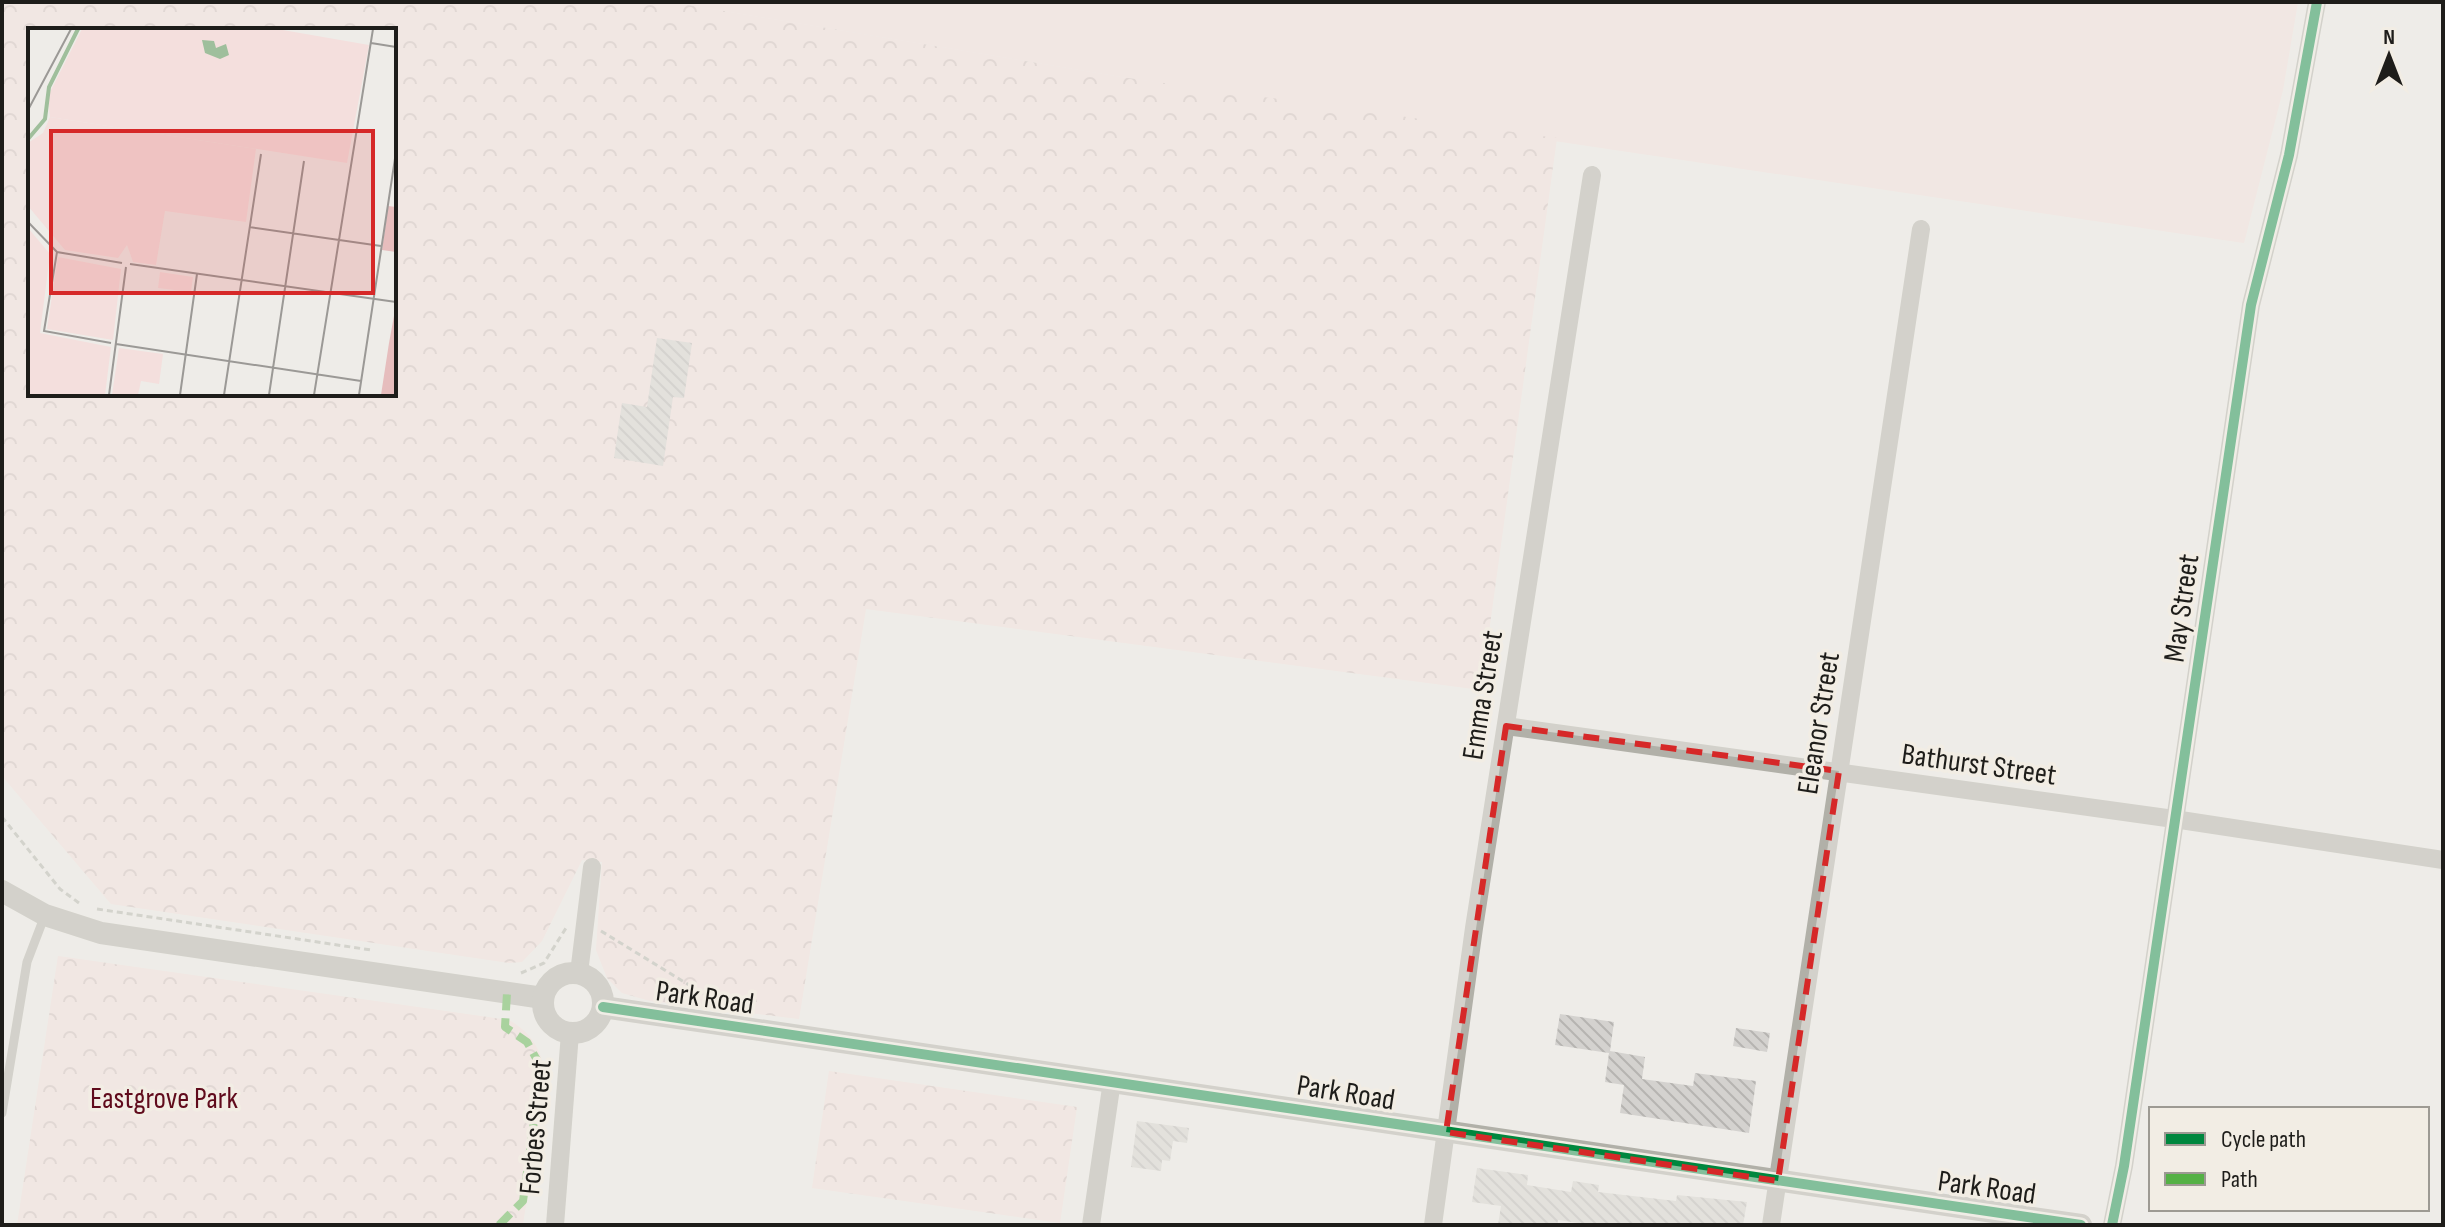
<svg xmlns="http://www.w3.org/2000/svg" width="2445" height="1227" font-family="'Sofia Sans Condensed',sans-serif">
<defs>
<pattern id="park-crowns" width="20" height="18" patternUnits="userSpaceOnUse" patternTransform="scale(2)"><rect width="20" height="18" fill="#f4dfdd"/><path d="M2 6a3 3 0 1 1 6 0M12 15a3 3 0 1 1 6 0" fill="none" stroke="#d1bfbd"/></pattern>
<pattern id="building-back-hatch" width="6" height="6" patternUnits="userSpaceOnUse" patternTransform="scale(2)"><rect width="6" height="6" fill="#d4d2cf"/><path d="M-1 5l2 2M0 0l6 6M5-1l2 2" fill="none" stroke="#b6b4b1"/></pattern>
</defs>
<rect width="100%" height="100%" fill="#eeece8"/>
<polygon fill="#f4dfdd" points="670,2 2298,2 2283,90 2244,243 1121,77"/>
<g fill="url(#park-crowns)" fill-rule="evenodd">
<path d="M2 2H670L1121 77 1557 138 1481 690 866 609 799 1019 650 1001 622 993 607 978 596 950 602 862 582 860 542 941 522 962 509 963 111 904 2 776ZM30 30H394V394H30Z"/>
<path d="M58 956 509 1020C525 1029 535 1040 541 1057 551 1090 528 1187 523 1225H17Z"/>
<polygon points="829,1071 1077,1107 1060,1223 812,1188"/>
</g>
<g fill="url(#building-back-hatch)">
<polygon points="657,338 692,343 684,398 673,397 663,466 614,458 622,403 647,407"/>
<polygon points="1560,1014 1614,1022 1610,1051 1645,1057 1642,1079 1693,1086 1695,1073 1756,1081 1749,1133 1620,1113 1624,1085 1605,1082 1609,1053 1555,1045"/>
<polygon points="1736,1028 1770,1033 1767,1052 1733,1046"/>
<polygon points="1137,1121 1189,1128 1187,1143 1173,1141 1170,1161 1162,1160 1161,1171 1131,1167"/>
<polygon points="1477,1168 1528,1175 1527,1185 1571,1192 1573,1181 1599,1185 1598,1192 1676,1201 1677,1195 1747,1202 1743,1225 1592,1225 1558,1220 1557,1225 1498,1225 1501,1206 1472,1202"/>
</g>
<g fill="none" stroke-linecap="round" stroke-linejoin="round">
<g stroke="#b2b3ac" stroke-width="3" stroke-dasharray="6 4" stroke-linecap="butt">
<polyline points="2,817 60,889 79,903"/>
<polyline points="97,909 371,950"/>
<polyline points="601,931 707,996 726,1000"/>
<polyline points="521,973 544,963 566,928"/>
</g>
<polyline stroke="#b1b0a8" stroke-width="9" points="2,1113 27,962 45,915"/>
<g stroke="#b1b0a8" stroke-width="18">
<polyline points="1506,726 2174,819 2443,860"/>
<polyline points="579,973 592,867"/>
<polyline points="555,1225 570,1033"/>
<polyline points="1091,1225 1112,1081"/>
<polyline points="1433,1225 1474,928 1592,175"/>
<polyline points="1771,1225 1921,229"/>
<polyline points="2112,1225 2124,1166 2251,305 2289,155 2317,2"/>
</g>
<g stroke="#b1b0a8" stroke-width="22">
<polyline points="2,891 45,915 101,933 543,998"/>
<circle cx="573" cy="1003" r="30"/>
<polyline points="603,1007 2081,1225"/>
</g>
<polyline stroke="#55b145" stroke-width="8" stroke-dasharray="16 8" stroke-linecap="butt" points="499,1225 523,1201 539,1085 537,1060 527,1042 505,1027 507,993"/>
<g stroke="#f2ede4" stroke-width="15">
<g id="cycleway">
<polyline points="603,1007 2081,1225"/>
<polyline points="2112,1225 2124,1166 2251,305 2289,155 2317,2"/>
</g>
</g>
<use href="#cycleway" stroke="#00873e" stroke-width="10"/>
</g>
<path d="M0 0H2445V1227H0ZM1506 726 1839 771 1778 1181 1446 1132Z" fill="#eeece8" fill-opacity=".55" fill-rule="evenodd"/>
<path fill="none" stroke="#d62828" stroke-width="6" stroke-dasharray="16 10" stroke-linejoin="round" d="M1506 726 1839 771 1778 1181 1446 1132Z"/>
<g text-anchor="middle" stroke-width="7" stroke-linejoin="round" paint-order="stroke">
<g font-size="30" fill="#1e1d1a" stroke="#f2ede4">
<text transform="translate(2181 608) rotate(-82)" y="10">May Street</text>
<text transform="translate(1482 695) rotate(-81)" y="10">Emma Street</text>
<text transform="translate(1818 723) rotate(-81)" y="10">Eleanor Street</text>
<text transform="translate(1979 764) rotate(8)" y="10">Bathurst Street</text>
<text transform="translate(705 997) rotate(8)" y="10">Park Road</text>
<text transform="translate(1346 1092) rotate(9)" y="10">Park Road</text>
<text transform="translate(535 1127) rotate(-85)" y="10">Forbes Street</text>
<text transform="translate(1987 1187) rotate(8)" y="10">Park Road</text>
</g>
<g font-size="30" fill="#600b1c" stroke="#f2ede4">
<text x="164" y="1108">Eastgrove Park</text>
</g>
</g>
<g transform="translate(28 28)">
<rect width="368" height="368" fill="#eeece8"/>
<path d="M54 1H249L341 17 319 135 22 89 20 68ZM0 200 22 226 12 305 83 319 77 367H0ZM91 320 135 326 131 356 113 353 110 367H84Z" fill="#f4dfdd"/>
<path d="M360 178 368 179V224L354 222ZM368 277V367H353L361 315Z" fill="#e6bdbd"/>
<path d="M22 89 228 121 218 194 137 183 128 237 105 234 99 217 90 230 37 222 0 178V115L15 105ZM30 229 93 241 85 312 19 301ZM132 244 165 249 163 264 130 260Z" fill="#f4dfdd"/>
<path d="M174 12 186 13 188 20 198 16 201 27 192 31 177 25Z" fill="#9fbf9c"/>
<path fill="none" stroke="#9fbf9c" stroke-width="4" d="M0 111 17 91 21 59 50 1"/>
<path fill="none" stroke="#9b9996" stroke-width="2" d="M343 15 368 19M0 82 43 1M0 194 29 224 94 235M221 199 353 218M29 224 16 303 83 315M102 236 368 274M88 316 333 353M81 367 98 239M152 367 169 246M196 367 233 126M241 367 276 133M286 367 345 1M331 367 368 124"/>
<path fill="#d62828" fill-opacity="0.15" stroke="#d62828" stroke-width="4" d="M23 103H345V265H23Z"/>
<rect width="368" height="368" fill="none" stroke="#1e1d1a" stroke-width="4"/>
</g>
<rect width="2445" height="1227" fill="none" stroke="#1e1d1a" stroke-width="8"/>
<rect x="2149" y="1107" width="280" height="104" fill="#f2ede4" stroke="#9d9a93" stroke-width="2"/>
<rect x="2165" y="1133" width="40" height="12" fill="#00873e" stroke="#9d9a93" stroke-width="2"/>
<text x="2221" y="1147" font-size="24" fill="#1e1d1a">Cycle path</text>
<rect x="2165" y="1173" width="40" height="12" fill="#55b145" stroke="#9d9a93" stroke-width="2"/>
<text x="2221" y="1187" font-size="24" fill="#1e1d1a">Path</text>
<g transform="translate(2389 56)" stroke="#f2ede4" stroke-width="6" paint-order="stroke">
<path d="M0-6L14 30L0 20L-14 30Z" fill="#1e1d1a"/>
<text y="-12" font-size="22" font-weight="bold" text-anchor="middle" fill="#1e1d1a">N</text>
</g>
</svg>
